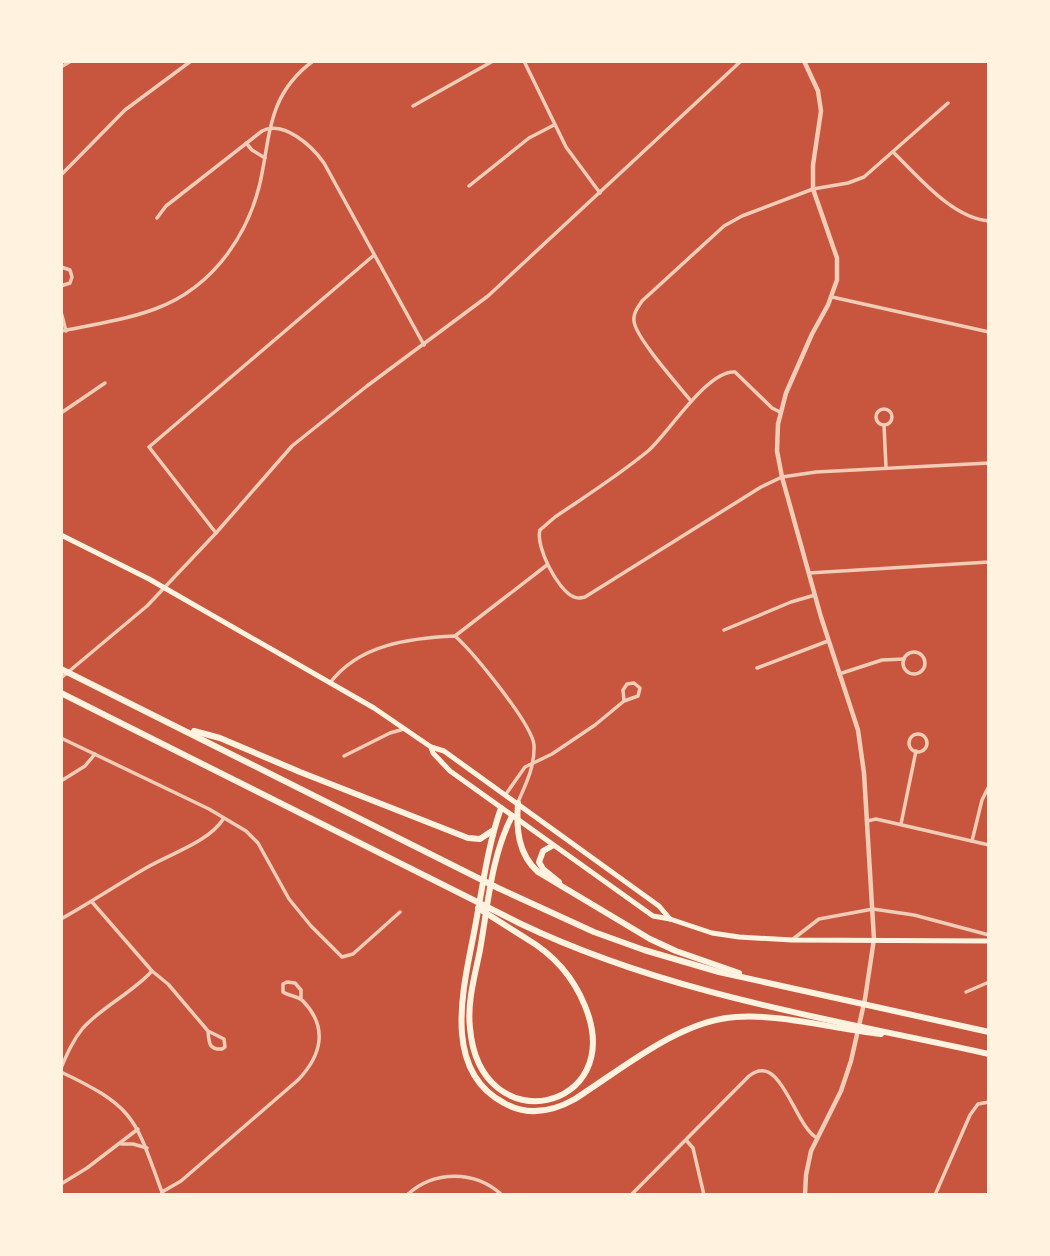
<svg xmlns="http://www.w3.org/2000/svg" width="1050" height="1256" font-family="Poppins,sans-serif">
<rect width="100%" height="100%" fill="#c8553d"/>
<g fill="none" stroke-linecap="round" stroke-linejoin="round">
<g stroke="#f1ccb7" stroke-width="3.5">
<polyline points="524,61 566,147 600,193"/>
<polyline points="61,67 71,61"/>
<polyline points="413,106 493,61"/>
<polyline points="246,143 252,150 265,158"/>
<path d="M893 152C919 177 952 218 989 221"/>
<polyline points="61,175 125,110 191,61"/>
<polyline points="469,186 529,138 554,125"/>
<path d="M157 218 166 206 262 131C284 120 312 146 324 163L424 345"/>
<polyline points="61,267 70,270 72,277 70,283 61,286"/>
<polyline points="832,297 989,332"/>
<polyline points="61,312 66,331"/>
<path d="M61 331C92 325 125 320 155 309 215 287 253 230 263 168 271 123 273 91 313 61"/>
<path d="M691 401C679 386 635 337 634 321 633 313 638 307 642 301L724 226 742 216 813 189 848 183 864 177 948 103"/>
<circle cx="884" cy="417" r="8"/>
<path d="M780 412 772 408 735 372C708 369 668 434 648 451 619 475 586 496 555 517L540 530C535 546 558 591 574 597 578 599 580 598 585 597L761 487 782 477 816 472 989 463"/>
<polyline points="61,413 105,383"/>
<polyline points="884,425 886,467"/>
<polyline points="216,533 149,447 373,256"/>
<polyline points="809,573 989,562"/>
<polyline points="724,630 791,602 815,595"/>
<polyline points="455,636 547,565"/>
<circle cx="914" cy="663" r="11"/>
<polyline points="757,668 828,641"/>
<polyline points="839,674 882,660 904,659"/>
<polyline points="61,678 147,606 216,533 292,446 367,386 488,296 741,61"/>
<path d="M330 683C359 644 411 638 455 636 473 652 532 724 534 745 535 766 526 784 518 802"/>
<circle cx="918" cy="743" r="9"/>
<polyline points="61,738 209,809 246,831 258,843 289,899 311,926 342,957 353,954 400,912"/>
<polyline points="344,756 390,733 404,729"/>
<polyline points="61,781 85,766 95,754"/>
<polyline points="506,794 525,767 552,754 595,725 624,701 623,690 627,684 634,683 640,688 638,696 624,701"/>
<polyline points="867,821 876,819 989,845"/>
<polyline points="901,824 916,751"/>
<polyline points="972,841 982,800 989,786"/>
<path d="M92 902 152 971 168 984 208 1031 224 1039 225 1047 222 1049C208 1050 209 1041 208 1031"/>
<path d="M61 919C90 903 118 884 146 868 171 853 208 843 224 818"/>
<polyline points="793,939 819,919 873,909 914,915 989,935"/>
<polyline points="966,992 989,982"/>
<path d="M61 1068C67 1054 73 1040 83 1028 103 1006 132 993 152 971"/>
<path d="M61 1072C137 1108 135 1119 163 1195"/>
<polyline points="686,1140 693,1148 704,1195"/>
<polyline points="121,1144 133,1144 147,1148"/>
<polyline points="61,1184 87,1168 138,1129"/>
<path d="M162 1192 181 1181 298 1080C321 1056 329 1028 303 1001 298 996 289 996 283 992V984L287 982 295 983 301 990V999"/>
<path d="M407 1195C434 1170 475 1170 502 1195"/>
<path d="M631 1195 749 1076C781 1050 794 1126 817 1138"/>
<polyline points="935,1195 970,1115 978,1104 989,1102"/>
</g>
<polyline stroke="#f1ccb7" stroke-width="4.5" points="804,61 818,91 821,111 813,165 813,189 837,258 837,280 828,305 812,334 786,393 778,424 777,451 782,477 821,617 858,730 864,773 874,939 865,999 851,1061 841,1091 811,1151 806,1175 805,1195"/>
<g stroke="#fff3e0" stroke-width="5">
<polyline points="61,535 149,579 374,708 431,747 444,751 659,906 670,919"/>
<polyline points="431,747 433,753 450,771 653,916 670,919 712,933 739,937 792,940 989,941"/>
</g>
<g stroke="#fff3e0" stroke-width="6">
<polyline points="61,669 498,888 594,932 644,950 719,972 989,1032"/>
<path d="M61 693 519 923C667 994 830 1019 989 1054"/>
<polyline points="194,731 220,738 300,772 468,838 480,839 492,831"/>
<path d="M518 803C516 829 518 854 538 872L650 939 676 951 739 973"/>
<path d="M501 808C488 845 483 884 476 922 466 979 438 1068 504 1103 527 1116 552 1112 575 1099 622 1069 680 1020 736 1017 784 1014 833 1029 881 1034"/>
<polyline points="552,846 543,851 539,862 543,869 559,882"/>
<path d="M478 908 527 939C554 955 573 976 585 1006 628 1111 480 1144 470 1028 467 1002 475 975 480 950 488 905 491 857 512 816"/>
</g>
</g>
<rect width="1050" height="1256" fill="none" stroke="#fff3e0" stroke-width="126"/>
</svg>
